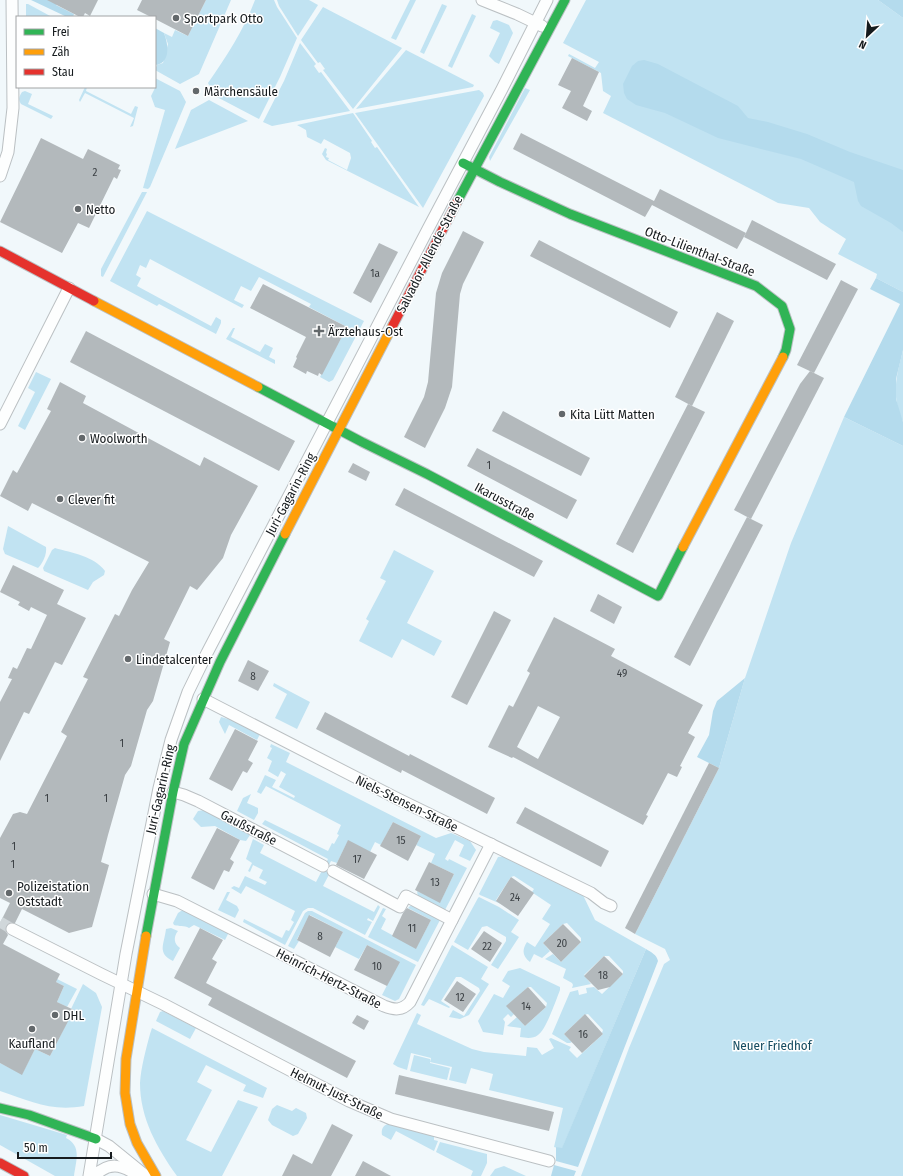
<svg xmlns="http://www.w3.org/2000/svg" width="903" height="1176" font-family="'Fira Sans Condensed',sans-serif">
<rect width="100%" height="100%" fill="#f1f8fb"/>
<g fill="#c1e3f2">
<polygon points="206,0 231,0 199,74 180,84 155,70 157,65 163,63 168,44 164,33 172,37 175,30 188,36"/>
<path d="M255 0H274L277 7 297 38 280 77 259 119 215 96 208 83C226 57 244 30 255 0Z"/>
<polygon points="277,0 309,0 318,5 298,36 279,6"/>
<polygon points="410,0 416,0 396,40 391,38"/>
<polygon points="586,0 878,0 903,18 903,292 876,278 877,274 838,254 846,239 820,222 809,208 778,203 603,113 611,96 603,91 601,73 568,56 569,54 595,68 599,62 563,43"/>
<polygon points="26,4 28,4 52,17 26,17"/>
<polygon points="442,4 447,6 424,54 420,52"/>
<polygon points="323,7 402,48 353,109 323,70 325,69 320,62 318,63 301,40"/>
<polygon points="472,14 476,16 452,68 448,66"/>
<polygon points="497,20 509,25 513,33 499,64 495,62 489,56 500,33 490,28 493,21"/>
<polygon points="300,43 316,64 314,66 319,73 321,72 350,111 272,126 263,122 284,81"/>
<polygon points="406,50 474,85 473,87 356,109"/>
<polygon points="155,78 180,91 186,102 150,187 148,189 143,188 165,110 155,107 151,96 155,88 154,87 155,87"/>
<polygon points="85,87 87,87 86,91 131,114 135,106 138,107 133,126 130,127 134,118 85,93 80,102 79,100"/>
<polygon points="525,88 530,90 490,161 489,157"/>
<polygon points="479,90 483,93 484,96 423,208 355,113"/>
<path d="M25 91 32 94 28 104 53 116 51 119 21 104C18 99 19 97 22 92Z"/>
<polygon points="209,100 248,121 175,149 191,110"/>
<polygon points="353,113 372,141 371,142 375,148 377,147 419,207 326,160 322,154 325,148 327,149 326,153 327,154 326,157 329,158 328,160 347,170 351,158 350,153 324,139 321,144 307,137 306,130 297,125"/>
<polygon points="142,192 147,192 103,277 101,276 101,269"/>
<polygon points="147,211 364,321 333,380 329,382 320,377 347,327 309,307 311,304 261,278 259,277 251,291 241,286 234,300 244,305 242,308 150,259 146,268 140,265 136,275 141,278 137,286 211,326 216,317 221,320 221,323 216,334 159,304 157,306 110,281"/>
<polygon points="233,328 235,328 231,337 260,352 265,344 273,348 269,357 275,360 275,364 226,339"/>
<path d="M903 350V422C891 395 896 378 903 350Z"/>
<polygon points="36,372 51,379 25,430 18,426 35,392 28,388"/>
<polygon points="844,417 903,446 903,1176 581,1176 629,1048 664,964 670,960 665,949 635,934 719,768 745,678 791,543"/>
<path d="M8 526 46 547C47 554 43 563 38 568L5 554 3 549Z"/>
<path d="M55 548C72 553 94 556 105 571L104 575 93 582 88 590 44 571 43 568 52 550Z"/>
<polygon points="394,550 434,571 407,623 442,641 434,656 402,639 392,658 359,641 369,621 366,619 386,581 380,578"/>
<polygon points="274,683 310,702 297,729 275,718 287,694 273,686"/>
<polygon points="221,717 232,720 260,734 257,740 229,725 225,734 219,722"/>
<polygon points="271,744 290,753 286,762 436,838 451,833 470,841 476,850 470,861 459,856 464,845 455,840 445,859 448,861 449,859 467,868 445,910 418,897 417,891 440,902 454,874 431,863 435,854 416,845 421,836 393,822 381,845 375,842 370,852 348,841 337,863 331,861 328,867 332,869 323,886 374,912 378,905 380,907 373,921 368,918 367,920 372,922 365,935 313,908 308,908 303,911 285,945 243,922 244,919 282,938 286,930 289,931 294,922 291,920 295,911 246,886 241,894 231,888 234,886 239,888 245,876 265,885 267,882 259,878 263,870 253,865 250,872 248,871 252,863 246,859 253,839 264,845 260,853 316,882 328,859 262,824 265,820 328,851 332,843 334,844 339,835 337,834 341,825 266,786 261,794 257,792 265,775 276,780 272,787 294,798 295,796 279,787 286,774 281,771 278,777 268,771 272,761 267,758 272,748 270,747"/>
<polygon points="251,794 247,803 258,808 258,813 254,820 237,811 243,798"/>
<polygon points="204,810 250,835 246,841 240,840 215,826 201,827 193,819 198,811"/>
<path d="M506 856 582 893 595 920 646 949 562 1149 554 1147 563 1108 489 1090 493 1074 471 1068 466 1084 449 1080 452 1067 430 1062 431 1058 411 1053 407 1070 398 1067 393 1064 417 1013 421 1015 417 1024 472 1049 484 1052 526 1056 527 1047 537 1048 542 1055 554 1048 549 1039 551 1038 571 1047 569 1050 577 1058 603 1034 602 1033 603 1030 588 1014 584 1015 564 1034 572 1042 570 1043H567L552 1034 570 992 578 990 579 995 587 993 586 988 594 987 602 994 623 974V971L609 956H604L584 975 591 984 572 988 573 985 572 983 563 978 566 969 545 959 553 954 561 962 581 942V938L567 923 563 924 543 943 550 951 542 958 534 954 530 962C522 956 522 950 527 942L535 947 550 924 542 919 551 905 533 893 532 892 534 889 514 876 511 877 496 900 501 904 480 895 479 894 498 857Z"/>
<polygon points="227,892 230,892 226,900 237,906 239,910 235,918 218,910"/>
<polygon points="479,897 499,907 519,920 511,932 519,937 498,969 491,965 506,941 506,937 487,926 482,927 468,950 454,942 478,898"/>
<polygon points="410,906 413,906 440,920 418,962 368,937 383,908 386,909 382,916 386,919 381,929 416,948 431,920 408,908"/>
<path d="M184 909 229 932 225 940 194 925 189 928C184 925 179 927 174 925L173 923 178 913Z"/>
<polygon points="308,911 312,911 416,965 399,999 395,1001 382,995 399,962 367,945 359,959 335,947 343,932 310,915 297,939 299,941 294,949 288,946 305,913"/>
<path d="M171 928 178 931C173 937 174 944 180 948L173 961C157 953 164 945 166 929Z"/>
<polygon points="452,945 488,967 481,979 489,984 469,1015 460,1019 449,1017 453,1010 464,1016 480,991 479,988 461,977 456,977 441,1001 450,1007 449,1008 429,999 424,1006 421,1005"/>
<path d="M520 968 560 987V990C556 1000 546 1030 538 1035 533 1039 526 1038 520 1037L521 1028 507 1026 517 1017 525 1026 546 1007 547 1003 531 987H528L507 1006 514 1014 511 1017 508 1014 503 1019 505 1022 503 1035 483 1032 478 1021 494 994 503 998 510 986 502 981 508 971Z"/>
<polygon points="57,979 77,989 67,1007 57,1002 64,986 56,982"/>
<path d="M83 984 96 993 102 1007 84 1106C51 1112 30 1101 0 1091V1063L22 1074 35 1049 50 1056 73 1011 71 1009Z"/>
<polygon points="163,1011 196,1028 190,1039 156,1021 160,1012"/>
<path d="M152 1028 267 1088 263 1098 243 1091 246 1085 206 1065 197 1082 212 1090 186 1140 211 1152 238 1100 258 1107 222 1176H177C157 1148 140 1118 140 1083 141 1067 146 1049 150 1034Z"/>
<polygon points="414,1055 430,1059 430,1063 450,1068 447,1080 410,1071"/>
<polygon points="277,1105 292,1111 296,1108 306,1113 307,1118 298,1134 293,1136 272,1125 268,1120 272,1109"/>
<path d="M0 1115 67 1135 66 1138C82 1146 76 1161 74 1176H55L0 1145Z"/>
<path d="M390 1123 434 1136V1140L438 1141 434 1151 396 1131 391 1140 382 1135C381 1129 383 1125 390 1123Z"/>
<polygon points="440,1142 487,1154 487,1163 481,1176 471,1176 473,1171 436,1152"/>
<polygon points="504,1166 526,1176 490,1176 495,1169"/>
</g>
<g fill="#b4dbed">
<polygon points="31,0 59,0 56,5 74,14 73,17 67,17"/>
<polygon points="878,0 903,0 903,18"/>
<path d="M155 28 164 33C168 44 171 61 157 65L155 64Z"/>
<polygon points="644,60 658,64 738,106 748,118 768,122 807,134 850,152 903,170 903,232 891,223 861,206 858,201 854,182 801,159 718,138 665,113 636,105 627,99 624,93 623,84 632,66 638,61"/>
<polygon points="876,278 903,292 903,350 896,379 896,399 903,422 903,446 844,417 900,304 870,289"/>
<polygon points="745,678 719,768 697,757 709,735 713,711 717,701"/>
<path d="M646 949C651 952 657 955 658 961L578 1167 556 1161V1147L562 1148Z"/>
<polygon points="554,1165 576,1171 574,1176 551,1176"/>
</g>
<g fill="#b3b9bc" fill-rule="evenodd">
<polygon points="47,0 98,0 90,16 85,13 83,17 80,17"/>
<polygon points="142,0 206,0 188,36 155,19 155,17 151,17 137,10"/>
<polygon points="572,58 599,72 583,106 592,111 587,121 562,108 571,91 558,85"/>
<polygon points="521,133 654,201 660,189 746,233 737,249 652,205 645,217 513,149"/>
<polygon points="41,138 83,159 88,149 120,165 118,169 121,170 117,179 114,177 89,228 78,223 62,253 0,222"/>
<polygon points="752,220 836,264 827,280 744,237"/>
<polygon points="463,231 484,242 463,284 460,294 452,387 445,408 425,448 404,437 424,397 428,382 436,293 442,273"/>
<polygon points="539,240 678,312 670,328 530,256"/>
<polygon points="379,243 398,252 371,303 353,293"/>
<polygon points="841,280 858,289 814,373 797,365"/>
<polygon points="263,284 347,327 322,375 319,373 318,376 307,371 306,374 293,367 297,358 296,357 306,337 250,308"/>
<polygon points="717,312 734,321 692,406 675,397"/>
<polygon points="86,331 295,441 279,471 70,362"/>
<polygon points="810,371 824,378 751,519 734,510 800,384"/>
<polygon points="60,382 86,396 83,403 200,466 204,457 258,486 231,535 223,558 197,590 190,586 164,639 170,642 153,701 147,710 131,766 125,775 108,835 101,862 109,865 92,927 69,933 22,909 15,923 9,923 6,926 5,930 8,935 3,944 60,974 56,982 64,986 57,1002 74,1010 50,1056 35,1049 22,1075 0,1063 0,923 10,903 0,898 0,838 13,814 20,812 27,814 67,736 61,732 88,679 83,677 115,614 119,616 132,590 149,562 32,503 28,511 0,496 13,470 17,473 51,411 47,409"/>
<polygon points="688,404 705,412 633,553 616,544"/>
<polygon points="503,411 590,458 581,476 492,431"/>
<polygon points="477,448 577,500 567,519 467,466"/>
<polygon points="353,463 370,472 366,481 348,472"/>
<polygon points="404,488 543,561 534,577 395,505"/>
<polygon points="747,517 763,525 690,666 674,657"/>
<polygon points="13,565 64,590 57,604 86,618 62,665 55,662 29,714 24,712 0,761 0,702 12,679 8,678 13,667 17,669 27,648 31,649 47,615 31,607 29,611 18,605 20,602 0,592"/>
<polygon points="598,594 622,607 614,624 590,611"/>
<polygon points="494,611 511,620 467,705 451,697"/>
<path d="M554 617 615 649 611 656 703 705 688 733 695 737 680 766 682 767 677 777 668 773 646 815 648 816 643 825 513 757 512 758 488 747 509 705 513 707 530 673 527 671ZM538 706 560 717 538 759 517 747Z"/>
<polygon points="248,660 269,671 258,691 238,681"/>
<polygon points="325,712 409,756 410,754 495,798 487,814 402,770 401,773 316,729"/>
<polygon points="235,729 258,741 248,760 253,763 247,773 243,771 232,791 209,779"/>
<polygon points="709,763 719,768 635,934 625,928"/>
<polygon points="525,807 609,851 601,867 516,823"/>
<polygon points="393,822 421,836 408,861 380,846"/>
<polygon points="217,828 240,840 230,859 234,862 229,872 224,870 214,890 191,878"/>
<polygon points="348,840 377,855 364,879 336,865"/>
<polygon points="429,862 454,874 440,903 415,890"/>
<polygon points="511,877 534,893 518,916 496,901"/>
<polygon points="407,908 431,920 416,949 392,936 403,913"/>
<polygon points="309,915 343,932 330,957 297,940"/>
<polygon points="563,924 581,942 561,962 543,943"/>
<polygon points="200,928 223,940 212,959 217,962 206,983 356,1061 347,1078 208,1005 212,998 174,978"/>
<polygon points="484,931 502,943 490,962 471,949"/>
<polygon points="367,945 400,962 387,986 354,970"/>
<polygon points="604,956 623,974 610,987 598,990 584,976"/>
<polygon points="457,981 476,994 463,1012 444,1000"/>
<polygon points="528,987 546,1007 525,1026 506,1006"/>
<polygon points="585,1014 603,1034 582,1053 564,1034"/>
<polygon points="357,1015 369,1021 364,1030 352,1023"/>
<polygon points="399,1075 554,1112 549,1131 395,1094"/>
<polygon points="332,1124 353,1135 331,1176 282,1176 293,1154 312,1164"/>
<polygon points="363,1161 391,1176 355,1176"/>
</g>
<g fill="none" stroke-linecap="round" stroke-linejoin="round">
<polyline stroke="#d0d7da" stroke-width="11" stroke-dasharray="11 5.5" stroke-linecap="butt" points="0,922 12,929"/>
<g stroke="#bbc0c3" stroke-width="13">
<g id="street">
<polyline points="482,0 517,14 542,26"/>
<polyline points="0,176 8,152 13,108 12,0"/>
<polyline points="0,424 69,288"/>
<polyline points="203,699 396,798 591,893 604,903 611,906"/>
<polyline points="173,792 184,795 198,801 323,866"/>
<polyline points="333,871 400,907 406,896 452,920"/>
<path d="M153 894 177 901 384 1006C394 1010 402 1011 410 1002L491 844"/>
<polyline points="12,929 101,974 163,1004 349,1101 391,1119 549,1161"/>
<polyline points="96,1139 109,1146 146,1176"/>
<polyline points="89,1176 126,954 159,788 171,740 188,692 207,653 429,227 502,89 547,0"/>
<path d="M94 1176C109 1162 121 1164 137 1175"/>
</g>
</g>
<g stroke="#bbc0c3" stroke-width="11">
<g id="fast">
<polyline points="463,163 500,182 570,214 756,286 782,306 790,329 786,350 783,357"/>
<polyline points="457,202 565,0"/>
<polyline points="258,387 362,442 427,474 658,596 683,547"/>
<polyline points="146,936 173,792 184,744 220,662 285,534"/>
<polyline points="0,1108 29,1115 96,1139"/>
</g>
</g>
<g stroke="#bbc0c3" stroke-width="11">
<g id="slow">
<polyline points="94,301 258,387"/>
<polyline points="285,534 393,325"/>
<polyline points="683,547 783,357"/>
<polyline points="146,936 126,1059 125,1093 130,1124 137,1143 156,1176"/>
</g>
</g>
<g stroke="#bbc0c3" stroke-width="11">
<g id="jam">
<polyline points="0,251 94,301"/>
<polyline points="393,325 457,202"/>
<polyline points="0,1163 24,1176"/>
</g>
</g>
<use href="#street" stroke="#fdfefe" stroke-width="11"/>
<use href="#fast" stroke="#30b455" stroke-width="9"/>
<use href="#slow" stroke="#ff9f0a" stroke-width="9"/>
<use href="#jam" stroke="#e5322d" stroke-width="9"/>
</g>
<g fill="#63686b" stroke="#fff" stroke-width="1.5">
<circle cx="176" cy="18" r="4"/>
<circle cx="196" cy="91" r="4"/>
<circle cx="78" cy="209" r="4"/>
<path d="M317 325h4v4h4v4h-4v4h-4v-4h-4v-4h4z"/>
<circle cx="562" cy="414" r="4"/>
<circle cx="82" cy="438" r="4"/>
<circle cx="60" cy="499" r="4"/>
<circle cx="128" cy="659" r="4"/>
<circle cx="9" cy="893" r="4"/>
<circle cx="55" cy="1015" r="4"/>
<circle cx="32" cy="1029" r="4"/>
</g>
<g text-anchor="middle" stroke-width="3" stroke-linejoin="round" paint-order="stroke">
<g font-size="11" fill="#3d4246">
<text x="95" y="176">2</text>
<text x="375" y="277">1a</text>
<text x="489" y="469">1</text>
<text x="622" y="677">49</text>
<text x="253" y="680">8</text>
<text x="122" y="747">1</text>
<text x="47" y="802">1</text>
<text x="106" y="802">1</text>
<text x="401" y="844">15</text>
<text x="14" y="850">1</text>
<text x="357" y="863">17</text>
<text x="13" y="868">1</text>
<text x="435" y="886">13</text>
<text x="515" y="901">24</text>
<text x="412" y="932">11</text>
<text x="320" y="940">8</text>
<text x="562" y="947">20</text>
<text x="487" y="950">22</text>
<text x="377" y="970">10</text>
<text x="603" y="979">18</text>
<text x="460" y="1001">12</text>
<text x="526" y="1010">14</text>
<text x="583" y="1038">16</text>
</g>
<g font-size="13" fill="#161b1e" stroke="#fff" text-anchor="start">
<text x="184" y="23">Sportpark Otto</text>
<text x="204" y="96">Märchensäule</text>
<text x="86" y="214">Netto</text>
<text x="328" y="336">Ärztehaus-Ost</text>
<text x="570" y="419">Kita Lütt Matten</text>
<text x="90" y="443">Woolworth</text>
<text x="68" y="504">Clever fit</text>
<text x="136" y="664">Lindetalcenter</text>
<text x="17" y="891">Polizeistation<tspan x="17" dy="15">Oststadt</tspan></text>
<text x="63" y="1020">DHL</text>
<text x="32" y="1048" text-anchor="middle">Kaufland</text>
</g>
<g font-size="13" fill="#161b1e" stroke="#fff">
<text transform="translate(700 251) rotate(21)" y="5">Otto-Lilienthal-Straße</text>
<text transform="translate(429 254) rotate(-63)" y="5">Salvador-Allende-Straße</text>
<text transform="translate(290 494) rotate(-62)" y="5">Juri-Gagarin-Ring</text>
<text transform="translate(505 501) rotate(28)" y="5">Ikarusstraße</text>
<text transform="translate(160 789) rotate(-77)" y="5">Juri-Gagarin-Ring</text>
<text transform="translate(407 803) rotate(26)" y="5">Niels-Stensen-Straße</text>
<text transform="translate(249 827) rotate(27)" y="5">Gaußstraße</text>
<text transform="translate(329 978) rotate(27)" y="5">Heinrich-Hertz-Straße</text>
<text transform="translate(337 1093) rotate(26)" y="5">Helmut-Just-Straße</text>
</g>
<g font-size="13" fill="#164d62" stroke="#fff">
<text x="772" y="1050">Neuer Friedhof</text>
</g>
</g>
<rect x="16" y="16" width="140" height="72" fill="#ffffff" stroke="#a2a4a5"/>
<rect x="24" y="29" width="20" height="6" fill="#30b455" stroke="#a2a4a5"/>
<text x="52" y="36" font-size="12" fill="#161b1e">Frei</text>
<rect x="24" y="49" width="20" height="6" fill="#ff9f0a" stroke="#a2a4a5"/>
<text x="52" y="56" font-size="12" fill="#161b1e">Zäh</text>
<rect x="24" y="69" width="20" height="6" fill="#e5322d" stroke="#a2a4a5"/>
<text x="52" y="76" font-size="12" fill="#161b1e">Stau</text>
<g transform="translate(867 36) rotate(206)" stroke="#ffffff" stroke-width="3" paint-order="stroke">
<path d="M0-3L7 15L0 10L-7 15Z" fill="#161b1e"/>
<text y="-6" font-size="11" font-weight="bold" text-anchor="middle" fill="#161b1e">N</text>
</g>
<path d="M18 1152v6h93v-6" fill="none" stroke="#161b1e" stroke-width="2"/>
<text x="24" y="1152" font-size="12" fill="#161b1e" stroke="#ffffff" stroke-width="3" paint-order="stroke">50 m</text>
</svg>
